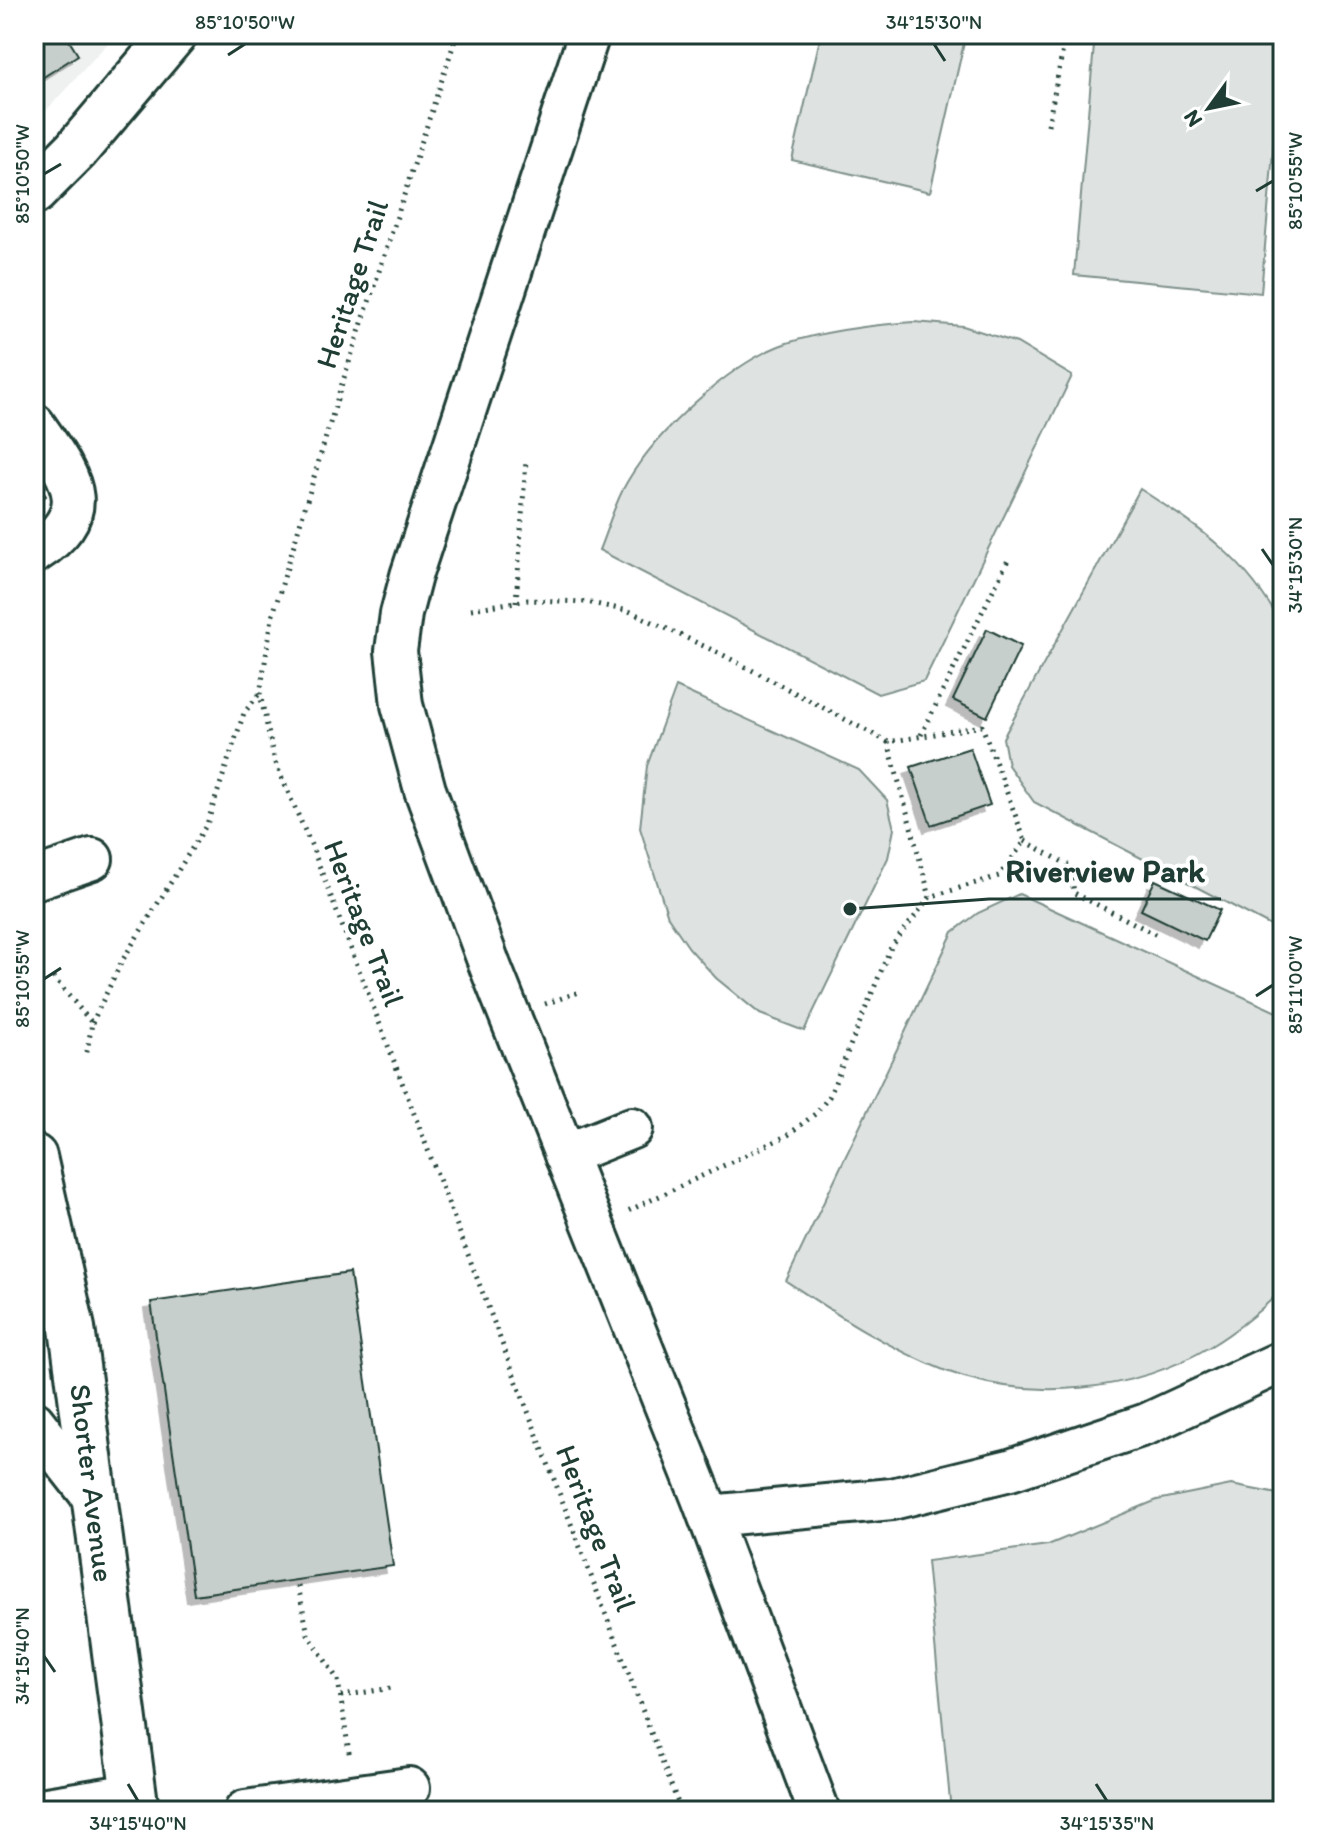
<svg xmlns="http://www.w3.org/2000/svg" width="1317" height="1845" font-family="Itim,sans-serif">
<defs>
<filter id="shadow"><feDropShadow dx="-7" dy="7" stdDeviation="0" flood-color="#0004"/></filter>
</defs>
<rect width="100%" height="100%" fill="#fff"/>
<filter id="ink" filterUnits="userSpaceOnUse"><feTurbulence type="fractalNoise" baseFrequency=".0125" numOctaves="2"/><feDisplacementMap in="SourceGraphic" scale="16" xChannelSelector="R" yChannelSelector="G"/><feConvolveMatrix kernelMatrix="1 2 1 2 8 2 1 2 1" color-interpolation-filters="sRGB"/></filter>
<g filter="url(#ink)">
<polygon fill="#eef1f0" points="34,34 116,34 34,124"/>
<g fill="#dee3e2" stroke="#7e908b" stroke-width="2">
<polygon points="821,34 966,34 930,192 792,160"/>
<polygon points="1095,34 1283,34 1261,293 1074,275"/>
<path d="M914 322 963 326 1017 343 1072 376 924 681 878 694 599 550C608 528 615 502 627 482 657 431 731 362 787 343 829 330 870 325 914 322Z"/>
<path d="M1140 489C1202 529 1249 561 1283 628V897L1271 926 1034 802 1008 765 1003 738Z"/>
<polygon points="676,687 859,770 887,800 894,829 888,858 804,1031 760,1014 716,978 689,948 668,917 640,828 647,766"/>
<path d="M1019 894 1283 1015V1289C1261 1310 1238 1330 1211 1346 1134 1393 1030 1402 946 1371 889 1349 836 1314 786 1281L953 932 978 913Z"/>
<polygon points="1231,1485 1283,1495 1283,1811 951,1811 927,1561 1048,1545 1157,1500"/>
</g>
<g fill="#c7cfcc" stroke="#1f3d34" stroke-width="2" filter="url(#shadow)">
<polygon points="34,34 65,34 78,55 34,83"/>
<polygon points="34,477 46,496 34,504"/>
<polygon points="987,629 1021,646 987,717 953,700"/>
<polygon points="970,748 990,805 931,825 911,767"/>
<polygon points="1155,880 1220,910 1205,941 1141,910"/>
<polygon points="350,1273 393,1566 194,1595 151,1302"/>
</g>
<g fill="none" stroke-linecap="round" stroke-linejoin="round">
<g stroke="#1f3d34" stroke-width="46">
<g id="minor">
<polyline points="589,34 411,576 401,614 396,651 402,705 425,790 490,966 702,1498 819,1811"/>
<path d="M34 424C68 475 101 510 34 553"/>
<polyline points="34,879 92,859"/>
<polyline points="565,1155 632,1128"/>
<polyline points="34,1422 95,1500"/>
<polyline points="709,1516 892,1499 1010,1470 1147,1424 1283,1361"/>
<polyline points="34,1810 133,1794"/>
<polyline points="245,1811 409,1788"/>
</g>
</g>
<g stroke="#1f3d34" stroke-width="50">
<g id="major">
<polyline points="34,192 76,150 174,34"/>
<polyline points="34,1157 72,1328 136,1811"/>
</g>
</g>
<g stroke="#1f3d34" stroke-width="5" stroke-dasharray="2 6" stroke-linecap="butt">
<polyline points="457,34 339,393 272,618 260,694 275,762 312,847 681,1811"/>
<polyline points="1048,125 1066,34"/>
<polyline points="516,602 526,460"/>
<polyline points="471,609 528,600 586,602 629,611 725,656 888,742 982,726 1025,841 999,876 930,897 891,947 829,1097 815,1114 788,1135 628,1211"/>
<polyline points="921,735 1008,560"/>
<polyline points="888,742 930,897"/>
<polyline points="1025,841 1070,866 1074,893 1159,936"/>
<polyline points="53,977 92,1023 86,1057"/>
<polyline points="545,1004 579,992"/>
<polyline points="92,1023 122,961 207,824 244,713 259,694"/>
<polyline points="298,1586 308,1634 338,1680 350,1759"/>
<polyline points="341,1696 392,1688"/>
</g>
<use href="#minor" stroke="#fff" stroke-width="40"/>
<use href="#major" stroke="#fff" stroke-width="44"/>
</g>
</g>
<path fill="none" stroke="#1f3d34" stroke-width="3" d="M934 44 945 61M228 55 245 44M44 174 61 164M1256 191 1273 181M1262 549 1273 565M44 979 61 968M1256 996 1273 985M44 1656 55 1672M128 1784 138 1801M1096 1784 1107 1801"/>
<g text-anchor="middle" stroke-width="8" stroke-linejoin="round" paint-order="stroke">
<g font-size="30" fill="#1f3d34" stroke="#fff">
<text transform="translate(352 284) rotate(-72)" y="10">Heritage Trail</text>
<text transform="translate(364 923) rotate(69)" y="10">Heritage Trail</text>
<text transform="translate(92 1483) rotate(83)" y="10">Shorter Avenue</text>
<text transform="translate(596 1528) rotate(69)" y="10">Heritage Trail</text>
</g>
</g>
<path fill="none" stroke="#1f3d34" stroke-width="3" d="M850 909L989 899H1221"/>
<circle fill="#1f3d34" stroke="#fff" stroke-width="3" cx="850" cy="909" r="8"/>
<g font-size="32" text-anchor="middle" font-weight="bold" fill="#1f3d34" stroke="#fff" stroke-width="8" stroke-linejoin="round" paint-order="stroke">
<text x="1105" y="882">Riverview Park</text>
</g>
<rect width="1317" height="1845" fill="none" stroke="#fff" stroke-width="88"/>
<g transform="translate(1209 108) rotate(237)" stroke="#ffffff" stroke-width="6" paint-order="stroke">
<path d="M0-6L14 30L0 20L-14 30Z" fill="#1f3d34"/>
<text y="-12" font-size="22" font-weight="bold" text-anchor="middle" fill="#1f3d34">N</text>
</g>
<rect x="44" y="44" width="1229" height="1757" fill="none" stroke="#1f3d34" stroke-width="3"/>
<g font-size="20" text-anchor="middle" fill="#1f3d34">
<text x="245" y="29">85°10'50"W</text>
<text x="934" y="29">34°15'30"N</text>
<text transform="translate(22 174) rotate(-90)" y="7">85°10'50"W</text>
<text transform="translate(1295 181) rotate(-90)" y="7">85°10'55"W</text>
<text transform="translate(1295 565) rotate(-90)" y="7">34°15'30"N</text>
<text transform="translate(22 979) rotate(-90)" y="7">85°10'55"W</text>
<text transform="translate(1295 985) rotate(-90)" y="7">85°11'00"W</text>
<text transform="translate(22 1656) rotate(-90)" y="7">34°15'40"N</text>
<text x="138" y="1830">34°15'40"N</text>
<text x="1107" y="1830">34°15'35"N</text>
</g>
</svg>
